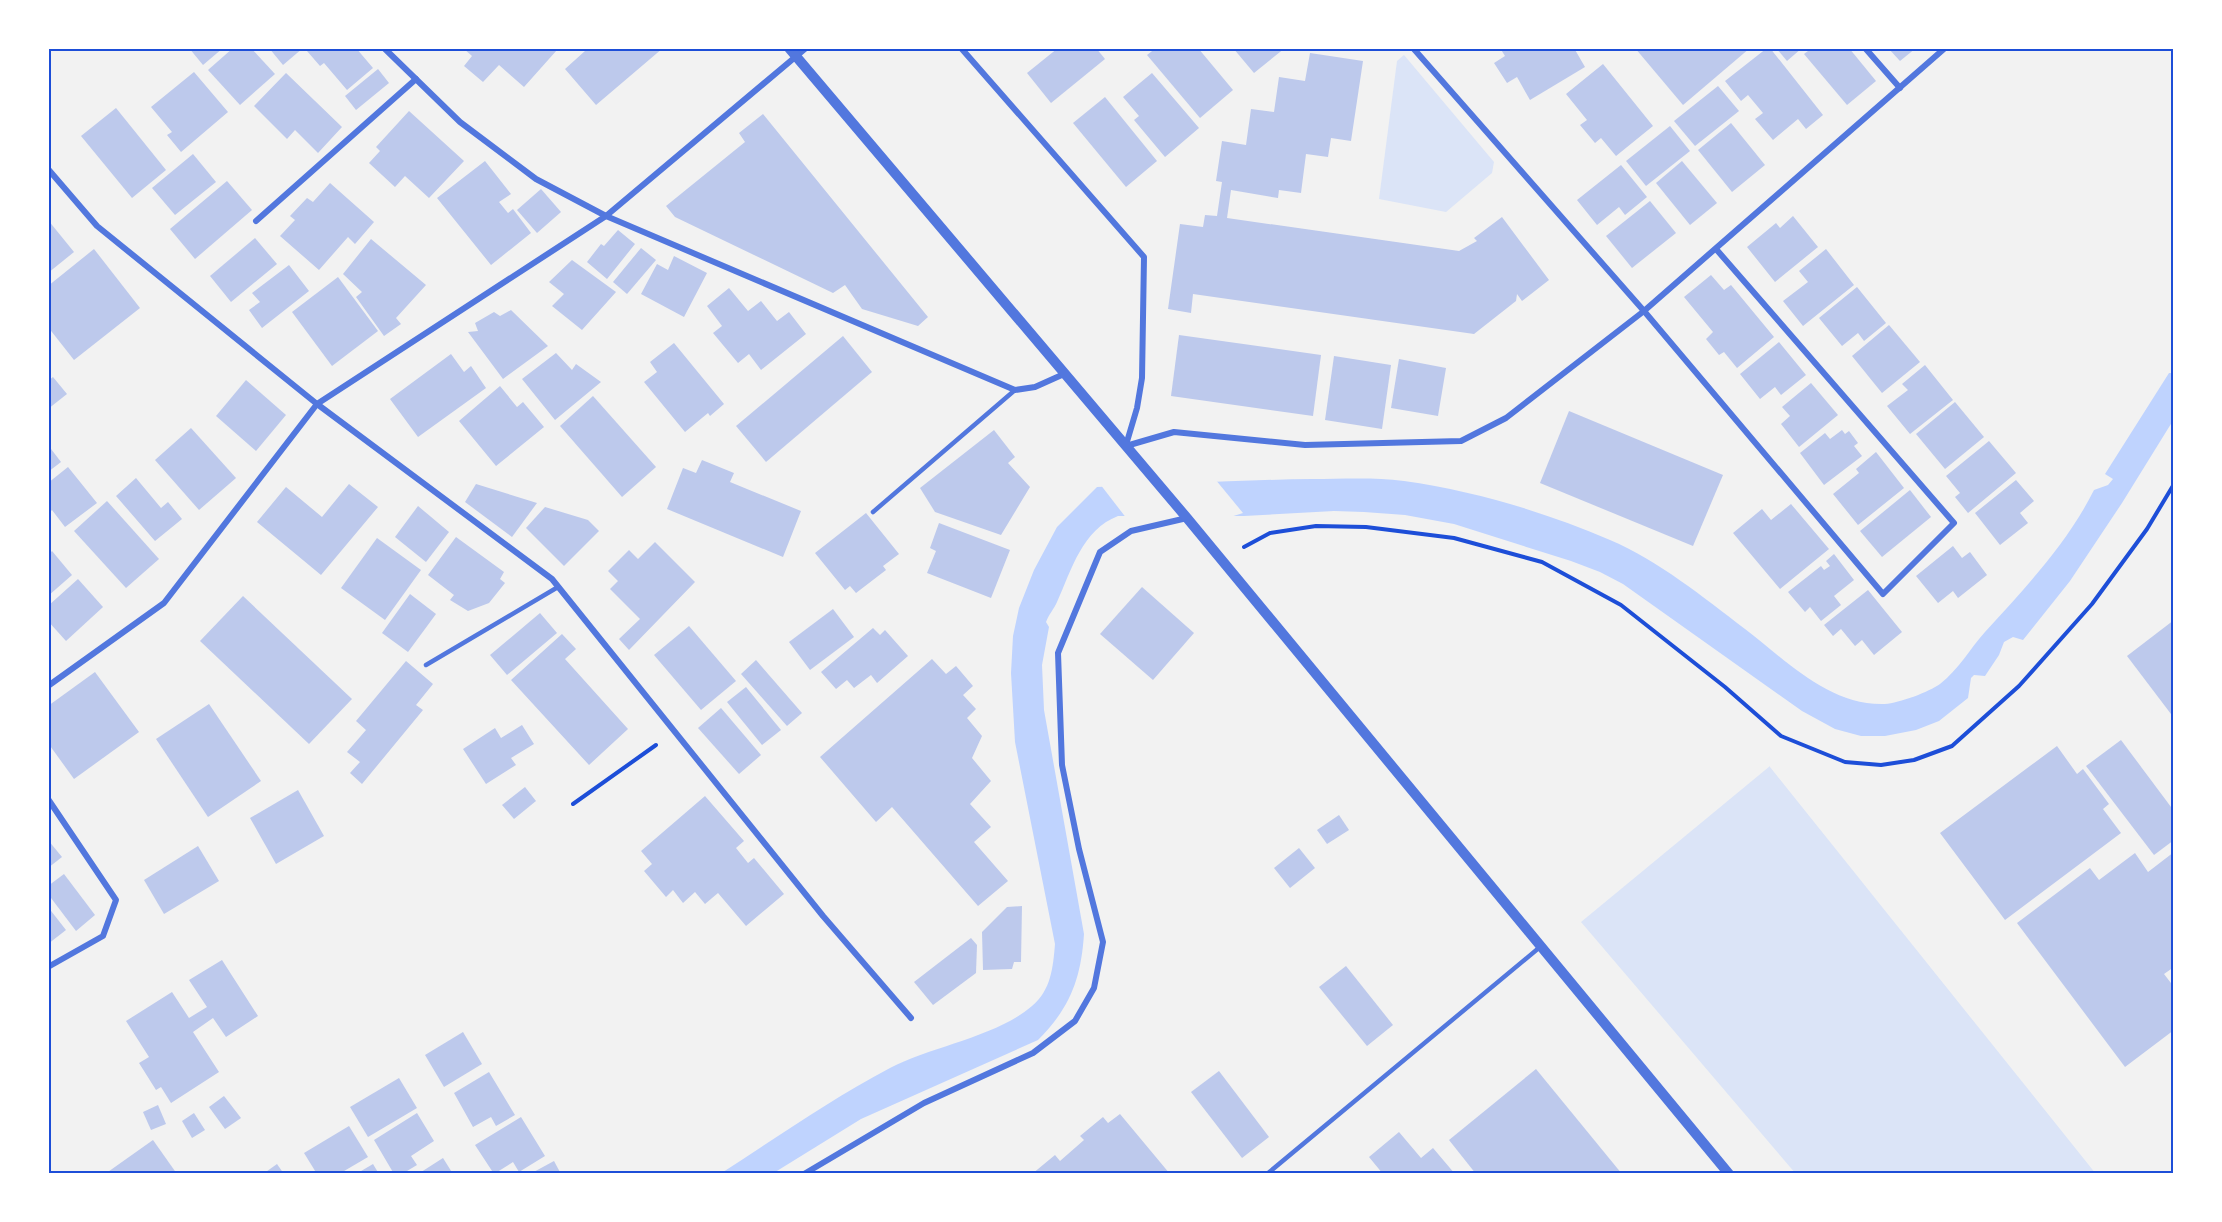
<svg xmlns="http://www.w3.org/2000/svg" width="2222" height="1222" font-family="Poppins,sans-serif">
<rect width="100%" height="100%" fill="#f2f2f2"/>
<g fill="#dbe4f7">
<polygon points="1404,55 1494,162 1492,173 1446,212 1379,199 1397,61"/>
<polygon points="1770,766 1770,767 2096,1174 1796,1174 1581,922"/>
</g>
<path fill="#bfd3fe" d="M2169 373H2174V419L2122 503 2070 581 2023 640 2013 637 2004 642 1999 655 1985 676 1974 675 1971 678 1968 698 1939 721 1916 730 1885 736H1861L1835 729 1802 711 1623 584 1600 572 1571 561 1454 524 1405 515 1364 512 1334 511 1244 516H1118C1082 530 1072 569 1057 602 1054 609 1049 614 1046 622L1049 627 1042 665 1044 710 1084 934C1081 979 1070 1008 1038 1040L861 1119 772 1174H720C776 1138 831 1099 890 1068 932 1046 996 1037 1032 1006 1051 990 1053 968 1055 944L1015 742 1011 673 1013 636 1019 608 1034 570 1057 527 1097 487C1169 484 1240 480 1312 479 1342 479 1374 477 1404 481 1475 491 1545 512 1610 540 1659 561 1703 597 1745 629 1787 661 1829 706 1885 704 1899 703 1929 692 1940 684 1959 669 1969 650 1985 632 2025 588 2067 544 2094 490L2108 485 2113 479 2105 474Z"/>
<polygon fill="#f2f2f2" points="1215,479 1243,513 1224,519 1127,519 1100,484"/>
<g fill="#bdc9ec">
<polygon points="189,48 223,48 203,65"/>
<polygon points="233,48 251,48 275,74 240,105 208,70"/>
<polygon points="269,48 303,48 283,65"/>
<polygon points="311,48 356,48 373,68 347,90 324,63 320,66 307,51"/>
<polygon points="463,48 554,48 557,50 524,87 499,65 483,82 464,66 472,56"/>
<polygon points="582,48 663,48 596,105 565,69 585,51"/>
<polygon points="1058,48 1096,48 1105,59 1051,103 1027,73"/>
<polygon points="1156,48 1198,48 1233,90 1200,118 1147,55"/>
<polygon points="1233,48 1285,48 1254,73"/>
<polygon points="1500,48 1574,48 1585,67 1530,100 1517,77 1507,83 1494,63 1505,56"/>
<polygon points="1635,48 1750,48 1683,105"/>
<polygon points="1767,48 1770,48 1823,115 1806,129 1798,119 1773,140 1755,119 1763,113 1748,95 1741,101 1725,81"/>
<polygon points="1776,48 1802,48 1787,61"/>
<polygon points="1812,48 1849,48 1876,81 1847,105 1804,54"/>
<polygon points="1888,48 1916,48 1900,61"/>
<polygon points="1310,53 1363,61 1351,141 1331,138 1328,157 1306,154 1301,193 1279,190 1278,198 1231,190 1227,218 1459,251 1477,241 1474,238 1502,217 1549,280 1522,301 1517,294 1516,301 1474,334 1193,294 1191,313 1168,309 1180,224 1203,227 1205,215 1217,216 1222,182 1216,181 1222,141 1246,145 1251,109 1274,112 1279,77 1305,81"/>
<polygon points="1603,64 1653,126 1616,156 1601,138 1595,143 1580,125 1587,120 1566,94"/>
<polygon points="378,69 389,83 356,110 345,96"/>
<polygon points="194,72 228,112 181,152 167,135 172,132 151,107"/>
<polygon points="286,73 342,127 318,153 295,130 287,139 254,106"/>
<polygon points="1152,73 1199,128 1165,157 1134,120 1139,116 1123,97"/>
<polygon points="1718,86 1739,111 1695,146 1674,121"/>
<polygon points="1105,97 1157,161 1126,187 1073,123"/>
<polygon points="116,108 166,170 132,198 81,136"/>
<polygon points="409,111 464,161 429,198 405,176 395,187 369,163 380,151 376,147"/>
<polygon points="763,114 928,317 918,326 862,309 845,285 833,293 675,217 666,206 745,142 739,133"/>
<polygon points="1731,123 1765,165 1732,192 1698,150"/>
<polygon points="1670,126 1690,151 1646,186 1626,161"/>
<polygon points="193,154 216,182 175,215 152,188"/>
<polygon points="485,161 511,194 499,202 508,213 513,209 531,233 491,265 437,198"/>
<polygon points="1682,161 1717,203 1690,225 1656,183"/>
<polygon points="1621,165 1647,197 1625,215 1619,207 1597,225 1577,200"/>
<polygon points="227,181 252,210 195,259 170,229"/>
<polygon points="330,183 374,222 355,244 348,237 319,270 280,236 295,220 290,216 307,198 313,202"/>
<polygon points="541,189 561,212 537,233 517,210"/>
<polygon points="1650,201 1676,233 1632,268 1606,236"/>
<polygon points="1793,216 1818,247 1775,282 1747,247 1776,223 1780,228"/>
<polygon points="48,220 74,252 48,273"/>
<polygon points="618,230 635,244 607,279 587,262 601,244 604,246"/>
<polygon points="255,238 277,264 231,302 210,276"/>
<polygon points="371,239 426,285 396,318 401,324 384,336 356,297 362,292 343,274"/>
<polygon points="641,248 656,260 627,294 613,282"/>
<polygon points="94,249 140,308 74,360 48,327 48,286"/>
<polygon points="1826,249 1854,285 1803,326 1783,301 1808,282 1799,271"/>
<polygon points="674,256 707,273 684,317 641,294 657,264 668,270"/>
<polygon points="572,260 616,292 582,330 552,306 564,294 549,282"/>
<polygon points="289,265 309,291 262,328 249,310 260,302 252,293"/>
<polygon points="1711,275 1724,290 1731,285 1774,337 1737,368 1724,352 1719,355 1706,339 1713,332 1684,297"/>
<polygon points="338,277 378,331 332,366 292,312"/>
<polygon points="1857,287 1886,323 1864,341 1858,333 1842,346 1819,318"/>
<polygon points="729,288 748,311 761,301 777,321 789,312 806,334 761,370 749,354 738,363 713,333 722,326 707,306"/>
<polygon points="511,310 548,346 503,379 468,332 478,331 475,323 494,312 500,316"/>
<polygon points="1889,325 1920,362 1882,393 1852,356"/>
<polygon points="1179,335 1321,355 1313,416 1171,396"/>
<polygon points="843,336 872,372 766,462 736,426"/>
<polygon points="1779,342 1806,375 1781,395 1775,387 1760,399 1740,374"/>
<polygon points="674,343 724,404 710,416 708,413 685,432 644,382 657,372 650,362"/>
<polygon points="556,353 572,370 576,364 601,382 555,420 522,379"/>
<polygon points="451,354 464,372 471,366 486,388 418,437 390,399"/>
<polygon points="1334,356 1391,365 1382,429 1325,420"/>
<polygon points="1399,359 1446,368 1438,416 1391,408"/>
<polygon points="1925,365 1953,400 1910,434 1887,406 1908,390 1902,384"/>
<polygon points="53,377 67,394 48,409 48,381"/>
<polygon points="246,380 286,415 256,451 216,416"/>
<polygon points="1811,383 1838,415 1799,447 1781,424 1790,416 1782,407"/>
<polygon points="500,386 517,407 523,402 544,427 496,466 459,421"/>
<polygon points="593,396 656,467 622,497 560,426"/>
<polygon points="1955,402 1984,437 1945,469 1916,434"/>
<polygon points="1569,411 1723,475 1693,546 1540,483"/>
<polygon points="191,428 236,478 199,510 155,460"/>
<polygon points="994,430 1015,457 1008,463 1030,487 1001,535 935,512 920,488"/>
<polygon points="1842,430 1845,434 1849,431 1858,443 1854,446 1862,456 1824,485 1800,453 1825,433 1830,439"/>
<polygon points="1989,441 2016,473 1968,513 1955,497 1960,493 1946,476"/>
<polygon points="48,445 61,462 48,472"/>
<polygon points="1876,452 1904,488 1858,525 1833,494 1859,473 1856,469"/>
<polygon points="702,460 734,473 730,482 801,511 783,557 667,509 683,468 696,473"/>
<polygon points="68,467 97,503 65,527 52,510 48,514 48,483"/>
<polygon points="136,478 161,508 168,502 182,519 155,541 116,496"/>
<polygon points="2016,480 2034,501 2020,513 2028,523 2000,545 1975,513"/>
<polygon points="349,484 378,507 321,575 257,522 286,487 322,517"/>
<polygon points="476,484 537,503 512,537 465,502"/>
<polygon points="1910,490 1931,517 1882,557 1860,531"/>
<polygon points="107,501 159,559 126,588 74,531"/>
<polygon points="1791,504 1829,549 1780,589 1733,533 1762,509 1771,520"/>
<polygon points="418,506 449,532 426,562 395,537"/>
<polygon points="545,507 588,520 599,531 564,566 526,528"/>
<polygon points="866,513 899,554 883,566 886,570 856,593 850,586 845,590 815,553"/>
<polygon points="939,523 1010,550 991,598 927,573 936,551 930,548"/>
<polygon points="456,537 504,572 500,579 505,583 489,603 468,611 450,600 454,595 428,575"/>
<polygon points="377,538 421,570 385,620 341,588"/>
<polygon points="655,542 695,582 629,650 619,639 640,619 610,589 618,581 608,571 629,550 638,559"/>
<polygon points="1953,546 1962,558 1970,552 1987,575 1958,598 1953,591 1938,603 1916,576"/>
<polygon points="52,551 72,575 48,596 48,555"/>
<polygon points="1834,554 1854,580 1834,596 1841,605 1821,621 1810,607 1805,612 1788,592 1821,566 1824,570 1830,566 1826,561"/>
<polygon points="78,579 103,607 66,641 48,621 48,606"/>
<polygon points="1142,587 1194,633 1153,680 1100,634"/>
<polygon points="1868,590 1902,632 1874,655 1862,640 1855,646 1841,629 1833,636 1824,625"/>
<polygon points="410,594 436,614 408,652 382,633"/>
<polygon points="243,596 352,699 309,744 200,641"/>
<polygon points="833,609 854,637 810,670 789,642"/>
<polygon points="540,613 557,633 507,675 490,655"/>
<polygon points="2174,620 2174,718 2127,656"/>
<polygon points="689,626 736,681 701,710 654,655"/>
<polygon points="873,628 880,635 885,630 908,656 877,683 871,675 854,688 847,680 836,689 821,672"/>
<polygon points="562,634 576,649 565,659 628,729 589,765 511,680"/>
<polygon points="932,659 946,674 956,666 973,686 963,695 976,709 967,718 982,736 972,758 991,781 970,804 991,827 974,842 1008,881 978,906 892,807 876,822 820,757"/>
<polygon points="756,660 802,713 787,726 741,674"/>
<polygon points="406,661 433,684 416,705 423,710 362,784 350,773 360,762 347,752 366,730 356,721"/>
<polygon points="95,672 139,732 74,779 48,743 48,706"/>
<polygon points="746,687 781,730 762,745 727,702"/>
<polygon points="209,704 261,781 208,817 156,739"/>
<polygon points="721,708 761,755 739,774 698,728"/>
<polygon points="522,725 534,744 511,758 516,765 486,784 463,749 495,728 501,738"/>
<polygon points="2121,740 2174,811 2174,840 2154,855 2086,766"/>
<polygon points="2057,746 2077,774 2083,769 2109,804 2103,809 2121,833 2005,920 1940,833"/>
<polygon points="525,787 536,801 514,819 502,805"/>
<polygon points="298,790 324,836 276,864 250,818"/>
<polygon points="705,796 744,841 736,848 748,863 754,858 784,894 746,926 718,893 705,904 695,892 683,903 673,890 666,897 644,871 652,864 641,851"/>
<polygon points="1339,815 1349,830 1327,844 1317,830"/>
<polygon points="48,840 62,857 48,868"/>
<polygon points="198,846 219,881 164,914 144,880"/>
<polygon points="1299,848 1315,868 1290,888 1274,868"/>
<polygon points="2174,852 2174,967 2164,974 2174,987 2174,1030 2125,1067 2017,923 2090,868 2099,880 2135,853 2148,872"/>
<polygon points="64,874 95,915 76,931 48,894 48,886"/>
<polygon points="1022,906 1021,962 1014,962 1012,969 983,970 982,932 1007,907"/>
<polygon points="48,907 66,930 48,944"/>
<polygon points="971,938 977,945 976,973 933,1005 914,982"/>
<polygon points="222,960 258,1016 226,1037 213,1018 193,1032 219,1072 171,1103 161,1087 156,1090 139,1063 149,1057 126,1021 172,992 189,1018 207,1007 189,980"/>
<polygon points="1346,966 1393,1025 1367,1046 1319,987"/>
<polygon points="463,1032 482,1064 444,1087 425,1055"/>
<polygon points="1536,1069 1622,1174 1476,1174 1449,1140"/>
<polygon points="1219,1071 1269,1137 1242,1158 1191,1092"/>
<polygon points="489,1072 515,1115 496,1126 491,1117 473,1127 454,1093"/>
<polygon points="399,1078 417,1108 368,1137 350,1107"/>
<polygon points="224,1096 241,1118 225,1129 209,1107"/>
<polygon points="158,1105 166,1124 151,1130 143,1112"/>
<polygon points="194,1113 205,1130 192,1138 182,1121"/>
<polygon points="417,1113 434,1141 411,1156 417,1165 402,1174 394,1174 374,1140"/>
<polygon points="1120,1114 1170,1174 1032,1174 1055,1155 1060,1161 1084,1140 1080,1136 1103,1117 1108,1123"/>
<polygon points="521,1117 545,1156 519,1172 513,1162 494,1174 475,1145"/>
<polygon points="349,1126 368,1157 339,1174 317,1174 304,1153"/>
<polygon points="1399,1132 1421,1158 1433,1148 1455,1174 1383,1174 1369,1157"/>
<polygon points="153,1140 177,1174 105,1174"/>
<polygon points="443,1158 453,1174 418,1174"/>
<polygon points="554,1161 561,1174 530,1174"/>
<polygon points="277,1164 284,1174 263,1174"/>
<polygon points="373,1164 379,1174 356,1174"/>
</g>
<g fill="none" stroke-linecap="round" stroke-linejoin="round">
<g stroke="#1d4ed8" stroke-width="4">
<polyline points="1244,547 1270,533 1316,526 1366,527 1454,538 1542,562 1621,605 1725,687 1781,736 1845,762 1881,765 1914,760 1952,746 2019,686 2092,604 2147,529 2174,484"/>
<polyline points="573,804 656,745"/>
</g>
<g stroke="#5277de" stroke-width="4.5">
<polyline points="873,512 1015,390"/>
<polyline points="426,665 558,587"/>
<polyline points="1267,1174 1540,947"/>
</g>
<g stroke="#5277de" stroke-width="6">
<polyline points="384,48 460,122 536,179 606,216 1015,390 1035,387 1064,374"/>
<polyline points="961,48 1144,257 1142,378 1137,408 1126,445"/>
<polyline points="1413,48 1644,311 1883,594 1954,523 1716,249"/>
<polyline points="1865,48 1900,88"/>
<polyline points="48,169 97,226 317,404 552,579 823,916 911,1018"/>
<polyline points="256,221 416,79"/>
<polyline points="1126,446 1174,432 1305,445 1461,441 1506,418 1644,311 1945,48"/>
<polyline points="48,686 164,603 317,404 606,216 806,48"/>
<polyline points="48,799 116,900 103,936 48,967"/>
<polyline points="804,1174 924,1103 1033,1053 1075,1021 1094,988 1103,942 1079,849 1062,765 1058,653 1100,552 1131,531 1187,518"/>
</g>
<polyline stroke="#5277de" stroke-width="10" points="789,48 1187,518 1729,1174"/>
</g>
<rect width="2222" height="1222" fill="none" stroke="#ffffff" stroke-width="99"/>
<rect x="50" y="50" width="2122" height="1122" fill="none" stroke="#1d4ed8" stroke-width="2"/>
</svg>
